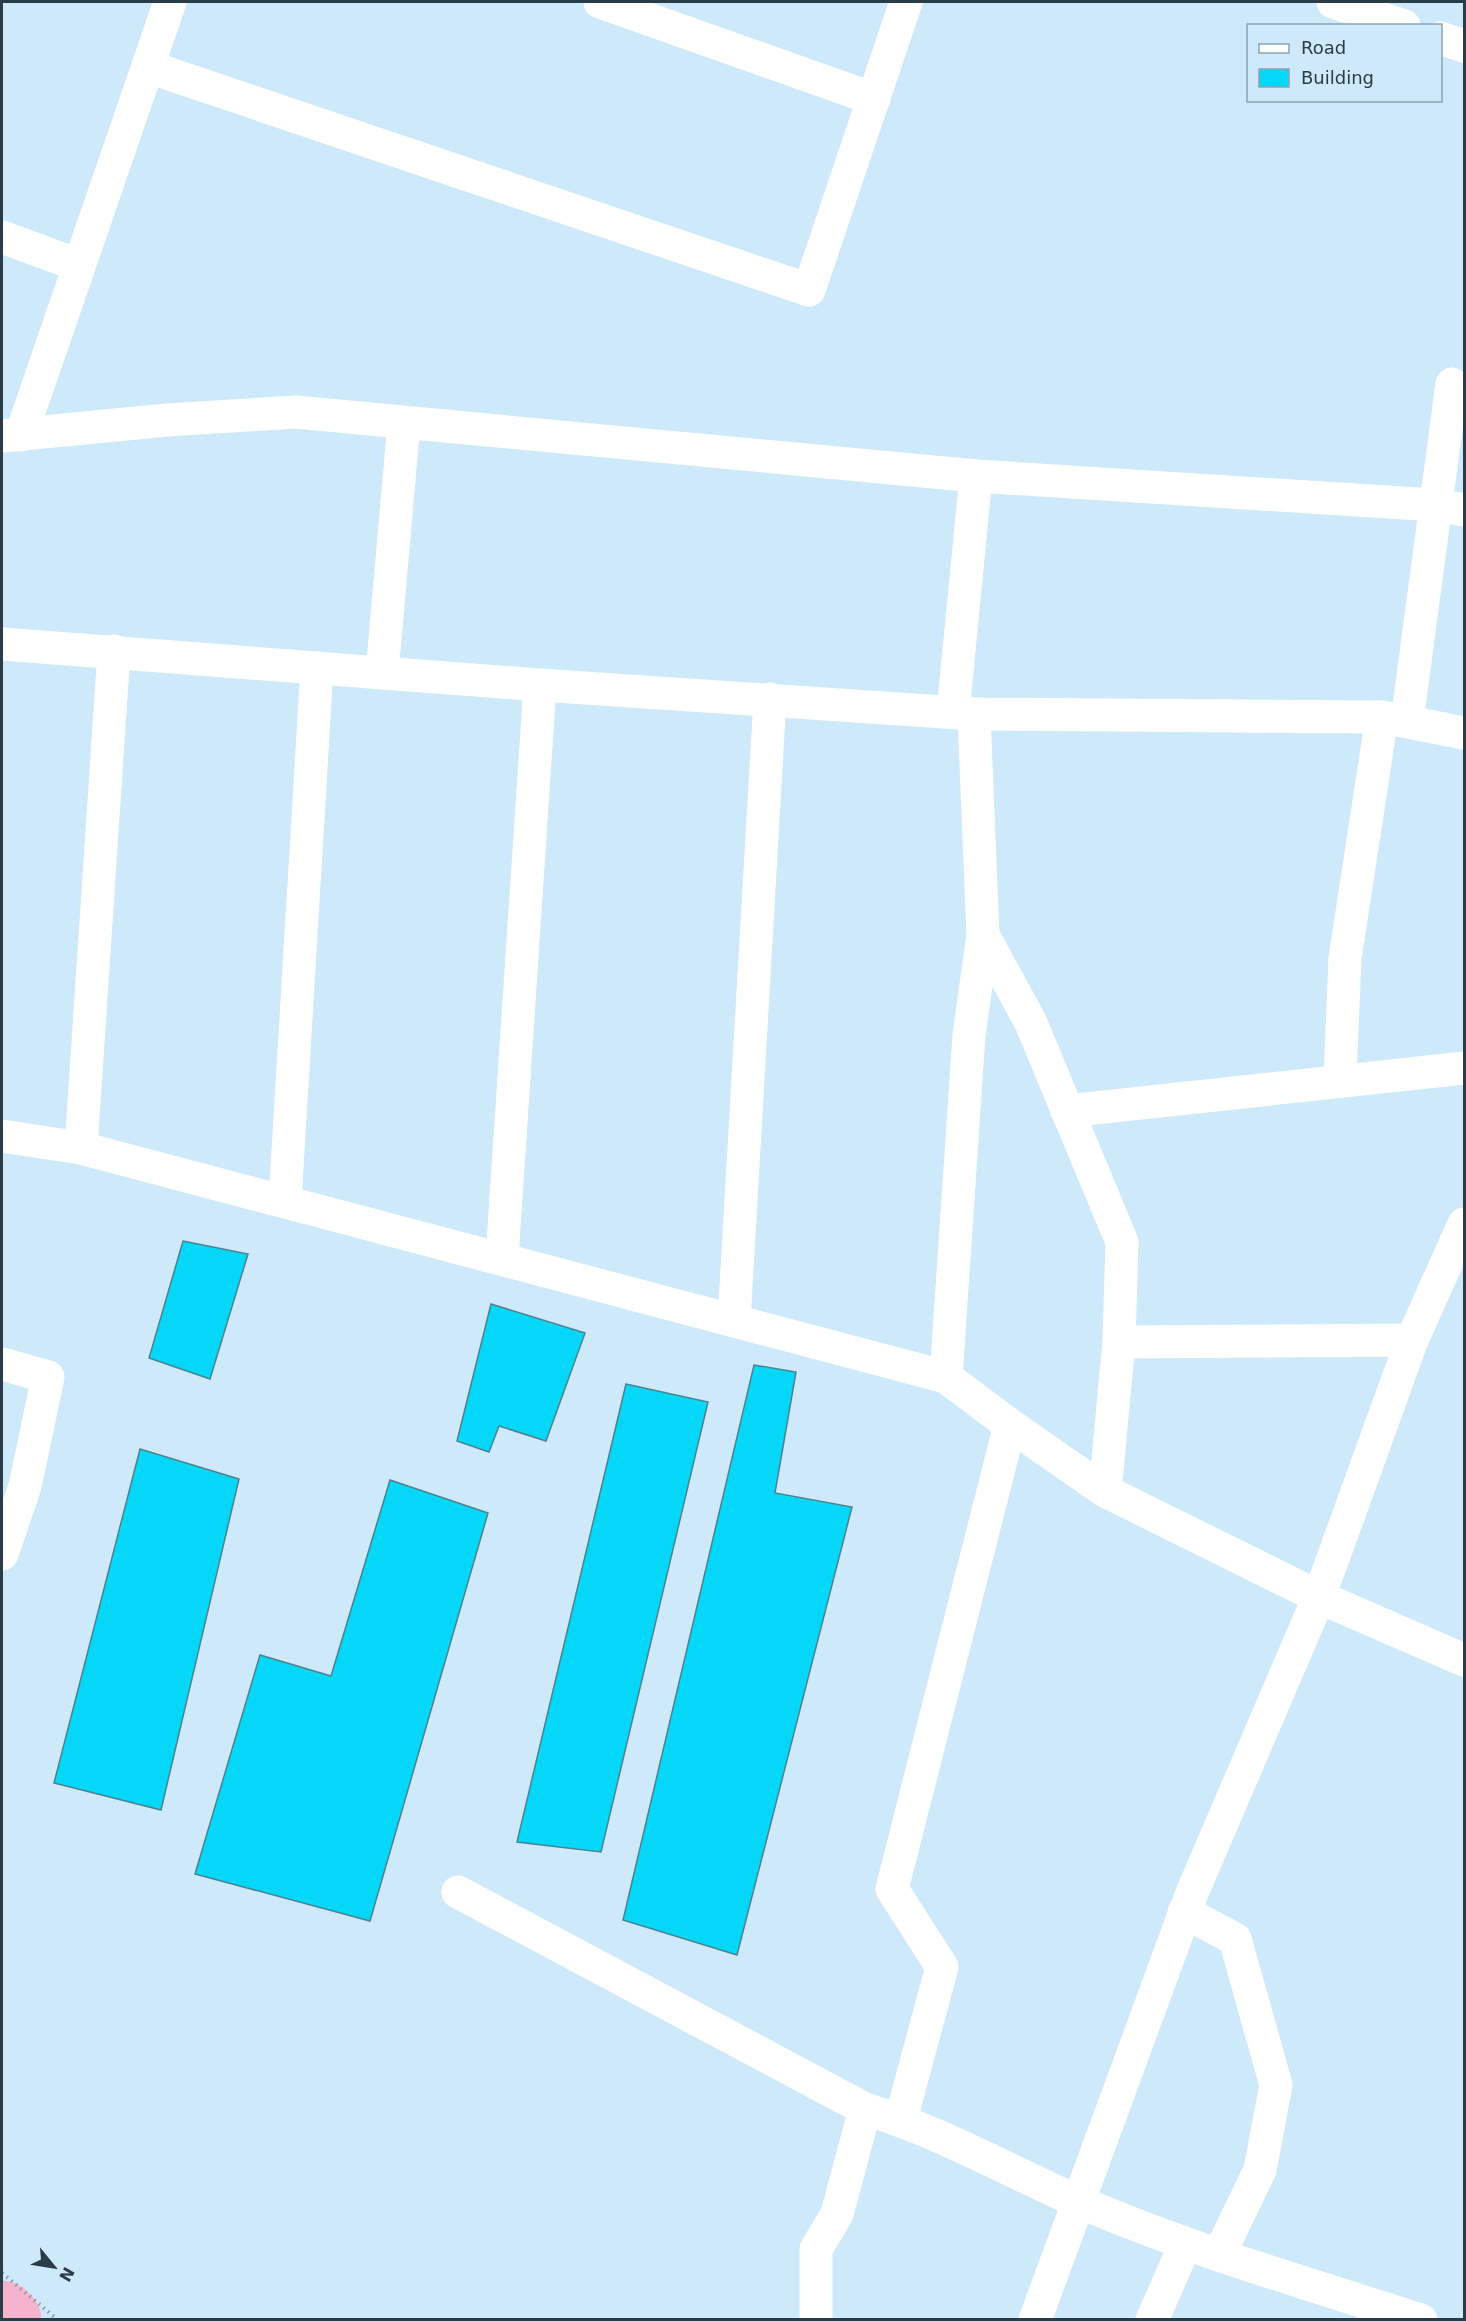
<svg xmlns="http://www.w3.org/2000/svg" width="1466" height="2321" font-family="'DejaVu Sans',sans-serif">
<rect width="100%" height="100%" fill="#cee9f9"/>
<g fill="none" stroke-linecap="round" stroke-linejoin="round">
<polyline stroke="#f6b3cd" stroke-width="69" points="2,2315 7,2320"/>
</g>
<g fill="#04d7f8" stroke="#4c8390" stroke-width="1.5">
<polygon points="183,1241 248,1254 210,1379 149,1358"/>
<polygon points="491,1304 585,1333 546,1441 499,1426 489,1452 457,1441"/>
<polygon points="754,1365 796,1372 775,1493 852,1507 737,1955 623,1920"/>
<polygon points="626,1384 708,1402 601,1852 517,1842"/>
<polygon points="140,1449 239,1479 161,1810 54,1783"/>
<polygon points="390,1480 488,1513 370,1921 195,1874 260,1655 331,1676"/>
</g>
<g fill="none" stroke-linecap="round" stroke-linejoin="round">
<polyline stroke="#859dab" stroke-width="4" stroke-dasharray="1.5 4.5" stroke-linecap="butt" points="2,2273 58,2320"/>
<g stroke="#fff" stroke-width="33">
<polyline points="600,2 874,99"/>
<polyline points="1333,2 1404,26"/>
<polyline points="1440,38 1464,46"/>
<polyline points="149,67 809,290 906,2"/>
<polyline points="2,237 78,265"/>
<polyline points="21,435 170,2"/>
<polyline points="2,436 167,420 296,412 976,476 1435,505 1464,510"/>
<polyline points="2,644 540,685 974,714 1382,717 1464,733"/>
<polyline points="382,673 404,423"/>
<polyline points="953,712 976,476"/>
<polyline points="974,714 983,935 1031,1023 1122,1242 1119,1342 1105,1491"/>
<polyline points="1407,721 1452,384"/>
<polyline points="1340,1080 1345,958 1382,717"/>
<polyline points="1067,1111 1464,1068"/>
<polyline points="2,1136 81,1148 946,1377 1010,1425 1105,1491 1319,1597 1464,1660"/>
<polyline points="81,1148 114,651"/>
<polyline points="285,1201 317,668"/>
<polyline points="502,1258 540,685"/>
<polyline points="734,1321 770,699"/>
<polyline points="1119,1342 1412,1340"/>
<polyline points="2,1364 48,1377 25,1486 2,1554"/>
<polyline points="946,1377 969,1035 983,935"/>
<path d="M458 1892 865 2109C939 2131 1007 2170 1077 2201 1189 2249 1305 2283 1421 2320"/>
<polyline points="1184,1912 1235,1939 1276,2085 1260,2170 1219,2255"/>
<polyline points="901,2119 942,1967 892,1889 1010,1425"/>
<polyline points="816,2320 816,2249 837,2214 865,2109"/>
<polyline points="1035,2320 1192,1893 1319,1597 1412,1340 1464,1224"/>
<polyline points="1152,2320 1185,2245"/>
</g>
</g>
<rect width="1466" height="2321" fill="none" stroke="#293c47" stroke-width="6"/>
<rect x="1247" y="24" width="195" height="78" fill="#cee9f9" stroke="#8ca4b2" stroke-width="1.5"/>
<rect x="1259" y="44" width="30" height="9" fill="#ffffff" stroke="#8ca4b2" stroke-width="1.5"/>
<text x="1301" y="54" font-size="18" fill="#293c47">Road</text>
<rect x="1259" y="69" width="30" height="18" fill="#04d7f8" stroke="#8ca4b2" stroke-width="1.5"/>
<text x="1301" y="84" font-size="18" fill="#293c47">Building</text>
<g transform="translate(54 2267) rotate(120)" stroke="#cee9f9" stroke-width="4.5" paint-order="stroke">
<path d="M0-4.5L10 22L0 15L-10 22Z" fill="#293c47"/>
<text y="-9" font-size="16" font-weight="bold" text-anchor="middle" fill="#293c47">N</text>
</g>
</svg>
